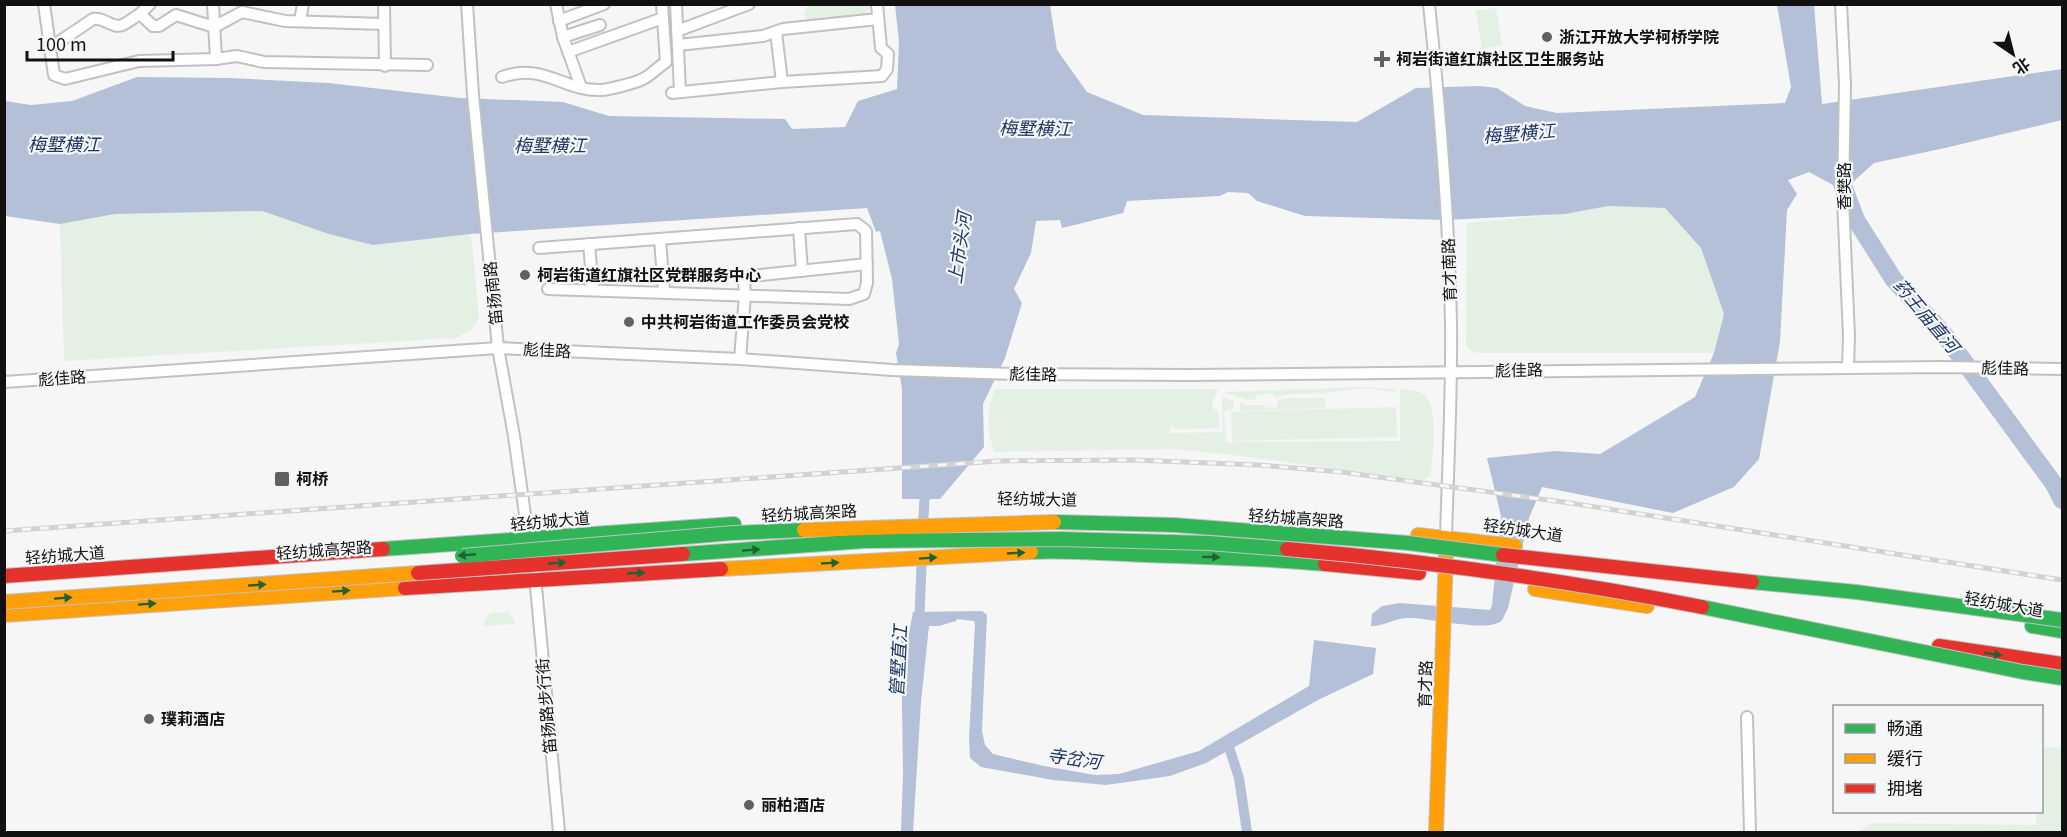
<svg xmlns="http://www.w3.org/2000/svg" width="2067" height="837" font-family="Georgia,'Noto Sans SC',serif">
<rect width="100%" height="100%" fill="#f6f6f6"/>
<g fill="#e4f0e3">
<polygon points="809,5 873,5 864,16 809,22 804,14"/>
<polygon points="1496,8 1502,45 1482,49 1476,11"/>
<polygon points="1608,206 1665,208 1701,248 1724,314 1714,353 1477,353 1470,350 1466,344 1467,223 1565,214"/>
<polygon points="262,211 329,234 373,245 471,234 479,318 471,330 455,338 64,361 60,224 114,214"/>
<polygon points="1363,387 1396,389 1395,392 1363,388 1328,393 1291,394 1274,397 1273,393 1256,395 1256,399 1248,400 1223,392"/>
<path d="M995 389H1218L1212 402 1213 408 1218 412 1219 428 1176 429 1171 425 1170 433 1223 432 1222 397 1234 401V409L1224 411 1226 442 1400 441V389C1407 390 1417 390 1423 394 1440 404 1432 458 1431 476L1424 480 1225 454 1171 449 994 452C987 430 986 410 995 389Z"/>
<polygon points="1290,398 1325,398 1325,408 1240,411 1240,401 1248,405 1265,405 1265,408 1278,407 1278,400"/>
<polygon points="1396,407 1397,437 1232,441 1231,412"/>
<polygon points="508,612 513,618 515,624 482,626 490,613"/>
<polygon points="2042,747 2062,748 2062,832 1857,832 1873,823 2036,825 2037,812 2042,812"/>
</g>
<g fill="#b4c0d8">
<path d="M895 5H1050L1057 50 1087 92 1143 115 1357 122 1416 88 1479 86 1497 88 1525 106 1557 113 1785 103 1791 87 1777 5H1814L1822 104 2062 69V120L1945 148 1874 163 1853 182 1835 186 1809 172 1788 180 1797 194 1787 210 1780 342 1759 459 1734 487 1673 513 1542 487 1529 518 1508 608C1506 611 1504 618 1501 621 1487 633 1427 617 1408 618 1395 618 1382 627 1371 626L1372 614 1382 606 1400 603 1490 610 1492 605 1501 516 1487 458 1555 451 1600 454 1695 397 1714 353 1724 314 1701 248 1665 208 1608 206 1565 214 1444 220 1305 216 1257 201 1248 193 1228 192 1220 196 1127 201 1123 213 1062 228 1060 220 1036 221 1031 253 1014 289 1022 303 1005 358 983 404 984 447 940 499H902V389L896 353 899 344 892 279 880 231 876 232 867 208 471 234 373 245 329 234 262 211 115 214 60 224 5 216V101L31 105 72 101 137 77 230 78 328 83 461 98 563 102 609 116 785 119 792 129 845 127 858 101 897 89 899 42Z"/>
<polygon points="982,611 987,615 982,731 985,745 993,754 1044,766 1095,775 1119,774 1199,751 1309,686 1314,640 1376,648 1373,674 1318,700 1206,763 1170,776 1106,785 1053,780 981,767 970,758 969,738 975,624 974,621 957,619 956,621 939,626 929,626 921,702 913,832 901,832 903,774 901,634 909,633 913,612"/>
</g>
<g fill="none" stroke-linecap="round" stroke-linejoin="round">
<g stroke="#b4c0d8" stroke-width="10">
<polyline points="923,527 925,490"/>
<polyline points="919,626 922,555"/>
<polyline points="1227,741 1239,778 1247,832"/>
</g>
<polyline stroke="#b4c0d8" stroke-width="18" points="1840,178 1856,220 1894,280 1943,333 2054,484 2062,500"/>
<g stroke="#c1c1c2" stroke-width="14">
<g id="street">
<polyline points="44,4 54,75 65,79 139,61 216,59 237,56 264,62 427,65"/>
<polyline points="213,4 216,59"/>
<polyline points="384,4 385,66"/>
<polyline points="467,4 473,95 498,348 514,436 529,543"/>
<polyline points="556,4 563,37 581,87"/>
<polyline points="676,4 680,92"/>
<path d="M1429 4C1440 110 1449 217 1451 323 1452 394 1448 466 1446 537"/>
<polyline points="1841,4 1845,84 1843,199 1849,336 1848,368"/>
<polyline points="140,14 150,4"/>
<polyline points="300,21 303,4"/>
<polyline points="559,21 604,4"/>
<polyline points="677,31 749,4"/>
<polyline points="776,32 782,82"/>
<polyline points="563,37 600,25"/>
<polyline points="678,45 763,36 783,29 878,19"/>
<path d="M50 48 93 19C104 17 113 29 122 25 128 23 134 17 140 14L153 26H159L176 15 214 27 242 12 285 21 384 24"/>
<polyline points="568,52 663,18"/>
<path d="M502 77C544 62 564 92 602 90 611 89 635 83 643 79 651 75 658 67 666 62L662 4"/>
<polyline points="672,93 782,82 882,76 887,69 888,54 881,48 877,4"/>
<polyline points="799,228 802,271"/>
<polyline points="660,239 664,291"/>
<polyline points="589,244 593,290"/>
<polyline points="539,248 857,224 866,231 867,283 864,294 849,299 548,289"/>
<polyline points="740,359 745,295 744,280 751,276 867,264"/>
<polyline points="4,382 498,348 740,359 892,370 1014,374 1190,375 1942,367 2062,369"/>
<polyline points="535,576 559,832"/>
<polyline points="1747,717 1750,832"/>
</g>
</g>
<g stroke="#c1c1c2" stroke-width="16">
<g id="fast">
<polyline points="383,549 734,524"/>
<path d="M1031 552C1070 550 1107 554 1146 555 1206 557 1265 558 1325 564"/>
<polyline points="2032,626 2062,631"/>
</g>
</g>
<g stroke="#c1c1c2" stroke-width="16">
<g id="slow">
<polyline points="1418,535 1515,546"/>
<polyline points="721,569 1031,552"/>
<polyline points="1535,589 1647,606"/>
<polyline points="4,615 405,588"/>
<polyline points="1436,832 1446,555"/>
</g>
</g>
<g stroke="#c1c1c2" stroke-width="16">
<g id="jam">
<polyline points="1325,564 1419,573"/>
<polyline points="4,576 383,549"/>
<polyline points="405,588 721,569"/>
<polyline points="1939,646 2062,664"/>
</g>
</g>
<use href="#street" stroke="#fefefe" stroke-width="10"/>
<use href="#fast" stroke="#30b455" stroke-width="14"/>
<use href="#slow" stroke="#ff9f0a" stroke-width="14"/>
<use href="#jam" stroke="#e5322d" stroke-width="14"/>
<g stroke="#d2d2d3" stroke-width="5">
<polyline id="rail" points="4,531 998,461 1134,460 1259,465 1342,472 1570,503 2062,580"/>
</g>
<use href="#rail" stroke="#f5f6f7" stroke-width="3" stroke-dasharray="9" stroke-linecap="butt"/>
<g stroke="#c1c1c2" stroke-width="16" stroke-linecap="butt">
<g id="fast-bridge">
<polyline points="1054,522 1174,525 1408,543 1503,555"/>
<polyline points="683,554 865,541 1060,539 1208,543 1287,549"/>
<polyline points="462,556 733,533 804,530"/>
<polyline points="1752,582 1856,592 2062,620"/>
<polyline points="1702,607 2023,672 2062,678"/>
</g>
</g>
<g stroke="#c1c1c2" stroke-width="16" stroke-linecap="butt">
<g id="slow-bridge">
<polyline points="804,530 1054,522"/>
<polyline points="4,602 418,573"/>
</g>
</g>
<g stroke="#c1c1c2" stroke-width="16" stroke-linecap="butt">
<g id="jam-bridge">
<path d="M1287 549C1426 561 1565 580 1702 607"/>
<polyline points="1503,555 1752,582"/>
<polyline points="418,573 683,554"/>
</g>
</g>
<use href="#fast-bridge" stroke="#30b455" stroke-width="14"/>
<use href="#slow-bridge" stroke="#ff9f0a" stroke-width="14"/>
<use href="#jam-bridge" stroke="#e5322d" stroke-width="14"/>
</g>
<defs><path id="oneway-solid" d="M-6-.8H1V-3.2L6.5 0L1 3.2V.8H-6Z" transform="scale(1.5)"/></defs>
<g fill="#206234">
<use href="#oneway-solid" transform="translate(751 550) rotate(-4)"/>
<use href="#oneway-solid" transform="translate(1016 553) rotate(-3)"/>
<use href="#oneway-solid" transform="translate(467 555) rotate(175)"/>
<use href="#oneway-solid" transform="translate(1211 557) rotate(1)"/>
<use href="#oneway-solid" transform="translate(928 558) rotate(-4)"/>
<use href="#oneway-solid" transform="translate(557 563) rotate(-4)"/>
<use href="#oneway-solid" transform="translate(830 563) rotate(-3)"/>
<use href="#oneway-solid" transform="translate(636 573) rotate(-3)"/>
<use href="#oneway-solid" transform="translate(257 585) rotate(-4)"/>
<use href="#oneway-solid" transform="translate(341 591) rotate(-4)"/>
<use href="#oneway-solid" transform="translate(63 598) rotate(-4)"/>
<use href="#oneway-solid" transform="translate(147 604) rotate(-4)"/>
<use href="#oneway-solid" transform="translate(1993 654) rotate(9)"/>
</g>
<g fill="#616162" stroke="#f5f6f7" stroke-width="2">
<circle cx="1547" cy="37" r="6"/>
<path d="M1379 50h6v6h6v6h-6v6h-6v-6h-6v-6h6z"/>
<circle cx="525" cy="275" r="6"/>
<circle cx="629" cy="322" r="6"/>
<rect x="274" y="471" width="16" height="16" rx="3"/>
<circle cx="149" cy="719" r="6"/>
<circle cx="749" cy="805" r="6"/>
</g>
<g text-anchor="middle" stroke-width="4.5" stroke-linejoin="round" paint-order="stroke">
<g font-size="16" font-weight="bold" fill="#111112" stroke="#f5f6f7" text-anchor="start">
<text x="1559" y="43">浙江开放大学柯桥学院</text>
<text x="1396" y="65">柯岩街道红旗社区卫生服务站</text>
<text x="537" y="281">柯岩街道红旗社区党群服务中心</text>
<text x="641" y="328">中共柯岩街道工作委员会党校</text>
<text x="296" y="485">柯桥</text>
<text x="161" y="725">璞莉酒店</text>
<text x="761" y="811">丽柏酒店</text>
</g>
<g font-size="16" fill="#111112" stroke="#f5f6f7">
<text transform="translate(1844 186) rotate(-90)" y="6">香樊路</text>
<text transform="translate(1449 270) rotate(-92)" y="6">育才南路</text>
<text transform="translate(493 293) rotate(-96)" y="6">笛扬南路</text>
<text transform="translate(547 350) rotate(3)" y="6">彪佳路</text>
<text transform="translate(2005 368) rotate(1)" y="6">彪佳路</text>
<text transform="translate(1519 370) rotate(-1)" y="6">彪佳路</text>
<text transform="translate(1033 374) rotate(1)" y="6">彪佳路</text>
<text transform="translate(62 378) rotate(-4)" y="6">彪佳路</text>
<text transform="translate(1037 499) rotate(1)" y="6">轻纺城大道</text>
<text transform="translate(809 513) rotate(-3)" y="6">轻纺城高架路</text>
<text transform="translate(1296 518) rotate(4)" y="6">轻纺城高架路</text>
<text transform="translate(550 521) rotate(-5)" y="6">轻纺城大道</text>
<text transform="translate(1523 530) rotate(8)" y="6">轻纺城大道</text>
<text transform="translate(324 550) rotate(-4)" y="6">轻纺城高架路</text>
<text transform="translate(65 555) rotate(-4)" y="6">轻纺城大道</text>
<text transform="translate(2004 604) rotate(10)" y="6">轻纺城大道</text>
<text transform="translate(1425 684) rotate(-88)" y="6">育才路</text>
<text transform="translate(546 706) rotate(-95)" y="6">笛扬路步行街</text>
</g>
<g font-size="18" font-style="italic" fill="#203662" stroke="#f5f6f7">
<text transform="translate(1035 129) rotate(1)" y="6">梅墅横江</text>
<text transform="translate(1519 134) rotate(-5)" y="6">梅墅横江</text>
<text x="64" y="151">梅墅横江</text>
<text x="550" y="152">梅墅横江</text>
<text transform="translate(960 248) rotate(-82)" y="6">上市头河</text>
<text transform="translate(1926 316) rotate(50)" y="6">药王庙直河</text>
<text transform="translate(899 661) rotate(-87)" y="6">管墅直江</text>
<text transform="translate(1074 759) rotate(8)" y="6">寺岔河</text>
</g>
</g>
<rect width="2067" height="837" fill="none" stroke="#111112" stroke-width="12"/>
<rect x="1833" y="705" width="210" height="108" fill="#f5f6f7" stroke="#9a9a9b" stroke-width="1.5"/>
<rect x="1845" y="724" width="30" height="9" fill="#30b455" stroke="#9a9a9b" stroke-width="1.5"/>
<text x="1887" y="735" font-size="18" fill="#111112">畅通</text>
<rect x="1845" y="754" width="30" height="9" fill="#ff9f0a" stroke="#9a9a9b" stroke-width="1.5"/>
<text x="1887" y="765" font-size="18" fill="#111112">缓行</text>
<rect x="1845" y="784" width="30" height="9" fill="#e5322d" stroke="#9a9a9b" stroke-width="1.5"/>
<text x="1887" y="795" font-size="18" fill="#111112">拥堵</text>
<g transform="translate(2013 54) rotate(145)" stroke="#f5f6f7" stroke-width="4.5" paint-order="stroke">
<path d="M0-4.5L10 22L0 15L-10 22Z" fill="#111112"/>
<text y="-9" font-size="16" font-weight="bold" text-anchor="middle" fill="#111112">北</text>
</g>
<path d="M27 51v9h146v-9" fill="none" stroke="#111112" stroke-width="3"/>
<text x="36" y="51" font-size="18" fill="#111112" stroke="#f5f6f7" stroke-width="4.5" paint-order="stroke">100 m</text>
</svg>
